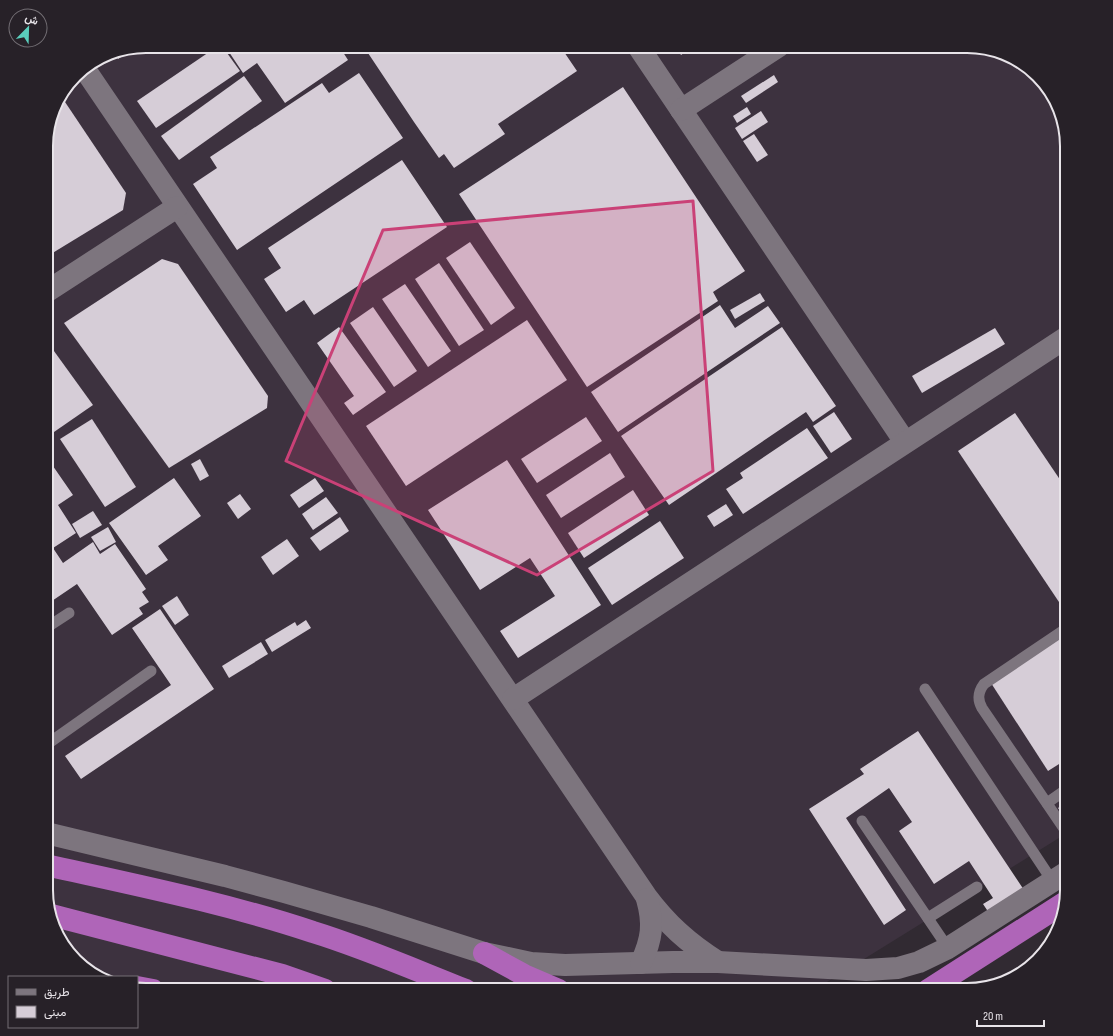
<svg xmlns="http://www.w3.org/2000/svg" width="1113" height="1036" font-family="'Sofia Sans Condensed',Vazirmatn,sans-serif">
<rect width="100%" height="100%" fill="#312a32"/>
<polygon fill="#3d323f" points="146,46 973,46 1005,54 1038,75 1059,108 1067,140 1067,833 814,990 146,990 137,977 100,977 75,961 54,928 46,896 46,139 56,102 80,71 108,54"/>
<g fill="#d6cdd7">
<polygon points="218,46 222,46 240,71 156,128 137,101"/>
<polygon points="225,46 339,46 348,60 285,103 257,63 243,73"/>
<polygon points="371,46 560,46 577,71 498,124 505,134 454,168 444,154 439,158 414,122 366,50"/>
<polygon points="676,46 694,46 681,55"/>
<polygon points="135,48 118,59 113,52"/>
<polygon points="359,73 403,138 237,250 193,184 217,168 210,157 322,83 329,93"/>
<polygon points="774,75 778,82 746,103 741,96"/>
<polygon points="244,76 262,101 179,160 161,136"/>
<polygon points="623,87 745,271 713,292 718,301 587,387 459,194"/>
<polygon points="61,96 126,193 123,210 46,257 46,139 56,102"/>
<polygon points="747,107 751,114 737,123 733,116"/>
<polygon points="761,111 768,122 742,139 735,128"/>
<polygon points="754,134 768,155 757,162 743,141"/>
<polygon points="402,160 447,227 314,315 304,300 286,312 264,279 281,268 268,248"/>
<polygon points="470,242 515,308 491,325 446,258"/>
<polygon points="162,259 178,264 268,396 267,408 169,468 64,323"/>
<polygon points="439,263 484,330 459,346 415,279"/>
<polygon points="405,284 451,351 428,367 382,299"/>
<polygon points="760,293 765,301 735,319 730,310"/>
<polygon points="720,305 735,328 768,306 780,323 618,432 591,392"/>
<polygon points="373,307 417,371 394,387 350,323"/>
<polygon points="527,320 567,380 406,486 366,426"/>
<polygon points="339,327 386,392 353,415 344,403 354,396 317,343"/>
<polygon points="782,327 836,406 813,422 806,412 669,505 621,436"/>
<polygon points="995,328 1005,344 922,393 912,376"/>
<polygon points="46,340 93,405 54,432 46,420"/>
<polygon points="834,412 852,439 831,453 813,426"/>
<polygon points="1015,413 1067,490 1067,614 958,451"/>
<polygon points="586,417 602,441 537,483 521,459"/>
<polygon points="92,419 136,487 105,507 60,439"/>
<polygon points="807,428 828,458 743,514 726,489 743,478 740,473"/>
<polygon points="610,453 625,477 561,518 546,495"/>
<polygon points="46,456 73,495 58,505 76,533 53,548 63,563 93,542 100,554 115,544 146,589 142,592 149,602 139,608 143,614 112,635 77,584 46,605"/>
<polygon points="200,459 209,476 200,481 191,464"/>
<polygon points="507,460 601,605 518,658 500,631 555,596 530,558 480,590 428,510"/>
<polygon points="174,478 201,516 158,546 168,560 146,575 109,523"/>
<polygon points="315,478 324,491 299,508 290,495"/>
<polygon points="633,490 649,515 584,558 568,533"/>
<polygon points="240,494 251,509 238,519 227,503"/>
<polygon points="326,497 338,513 313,530 302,514"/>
<polygon points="726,504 733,515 714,527 707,516"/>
<polygon points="93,511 102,525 80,538 72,524"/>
<polygon points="340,517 349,531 320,551 310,538"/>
<polygon points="660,521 684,558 612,605 588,568"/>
<polygon points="108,527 116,542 100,551 91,537"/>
<polygon points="287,539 299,556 273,575 261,557"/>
<polygon points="177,596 189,615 175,625 162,606"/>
<polygon points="160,609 214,689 81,779 65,756 171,685 132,628"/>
<polygon points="306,620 311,628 272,652 265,640 295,622 297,626"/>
<polygon points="1067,634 1067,759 1048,771 991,683"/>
<polygon points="261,642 268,654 229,678 222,666"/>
<polygon points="918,731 1028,896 993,919 983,904 993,898 969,861 934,884 899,831 912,822 889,788 846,818 906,910 884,925 809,809 864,774 860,769"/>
<polygon points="1067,802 1067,820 1058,808"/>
</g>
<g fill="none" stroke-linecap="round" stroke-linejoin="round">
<g stroke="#7d757e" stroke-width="11">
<polyline points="46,628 69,613"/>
<path d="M1067 628 984 684C978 692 977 699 982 708L1067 833"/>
<polyline points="925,689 1053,882"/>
<polyline points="46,745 151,671"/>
<polyline points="1047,803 1067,789"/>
<polyline points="862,821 948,948"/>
<polyline points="928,918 977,887"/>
</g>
<g stroke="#7d757e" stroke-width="22">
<polyline points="638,46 905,442"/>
<path d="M84 68 646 896C667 924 688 943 718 962"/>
<polyline points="681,110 779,46"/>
<polyline points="46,292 177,207"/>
<polyline points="513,699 1067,337"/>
<polyline points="46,833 225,876 284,892 371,917 484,953 531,963 565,965 673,962 718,962 866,970 898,968 919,962 948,948 1067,872"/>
<path d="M641 963C652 939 654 924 647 899"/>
</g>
<g stroke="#af65b8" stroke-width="22">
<path d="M46 865C136 885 226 903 313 932 365 948 415 970 466 990"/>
<polyline points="51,915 282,975 325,990"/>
<polyline points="484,953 524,975 559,990"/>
<polyline points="137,987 153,990"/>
<polyline points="928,990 1064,903"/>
</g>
</g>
<path fill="#ca4177" fill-opacity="0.2" stroke="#ca4177" stroke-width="3" stroke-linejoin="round" d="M693 201 713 471 537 575 286 461 383 230Z"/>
<path d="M0 0H1113V1036H0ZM146 53H967A93 93 0 0 1 1060 146V890A93 93 0 0 1 967 983H146A93 93 0 0 1 53 890V146A93 93 0 0 1 146 53Z" fill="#272128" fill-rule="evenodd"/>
<path fill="none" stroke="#e8e4e9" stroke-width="2" d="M146 53H967A93 93 0 0 1 1060 146V890A93 93 0 0 1 967 983H146A93 93 0 0 1 53 890V146A93 93 0 0 1 146 53Z"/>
<rect x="8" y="976" width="130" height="52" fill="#272128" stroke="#746f75"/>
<rect x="16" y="989" width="20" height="6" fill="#7d757e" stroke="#746f75"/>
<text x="44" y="996" font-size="12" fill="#e8e4e9">طريق</text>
<rect x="16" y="1006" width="20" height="12" fill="#d6cdd7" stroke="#746f75"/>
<text x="44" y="1016" font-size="12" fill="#e8e4e9">مبنى</text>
<g transform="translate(28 28) rotate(23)"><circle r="19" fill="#272128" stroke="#746f75"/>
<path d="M0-3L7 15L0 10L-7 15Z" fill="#5acebd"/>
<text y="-6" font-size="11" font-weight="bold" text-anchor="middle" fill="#e8e4e9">ش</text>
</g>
<path d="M977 1020v6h67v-6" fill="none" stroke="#e8e4e9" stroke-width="2"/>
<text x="983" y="1020" font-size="12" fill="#e8e4e9" stroke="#272128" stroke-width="3" paint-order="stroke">20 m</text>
</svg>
